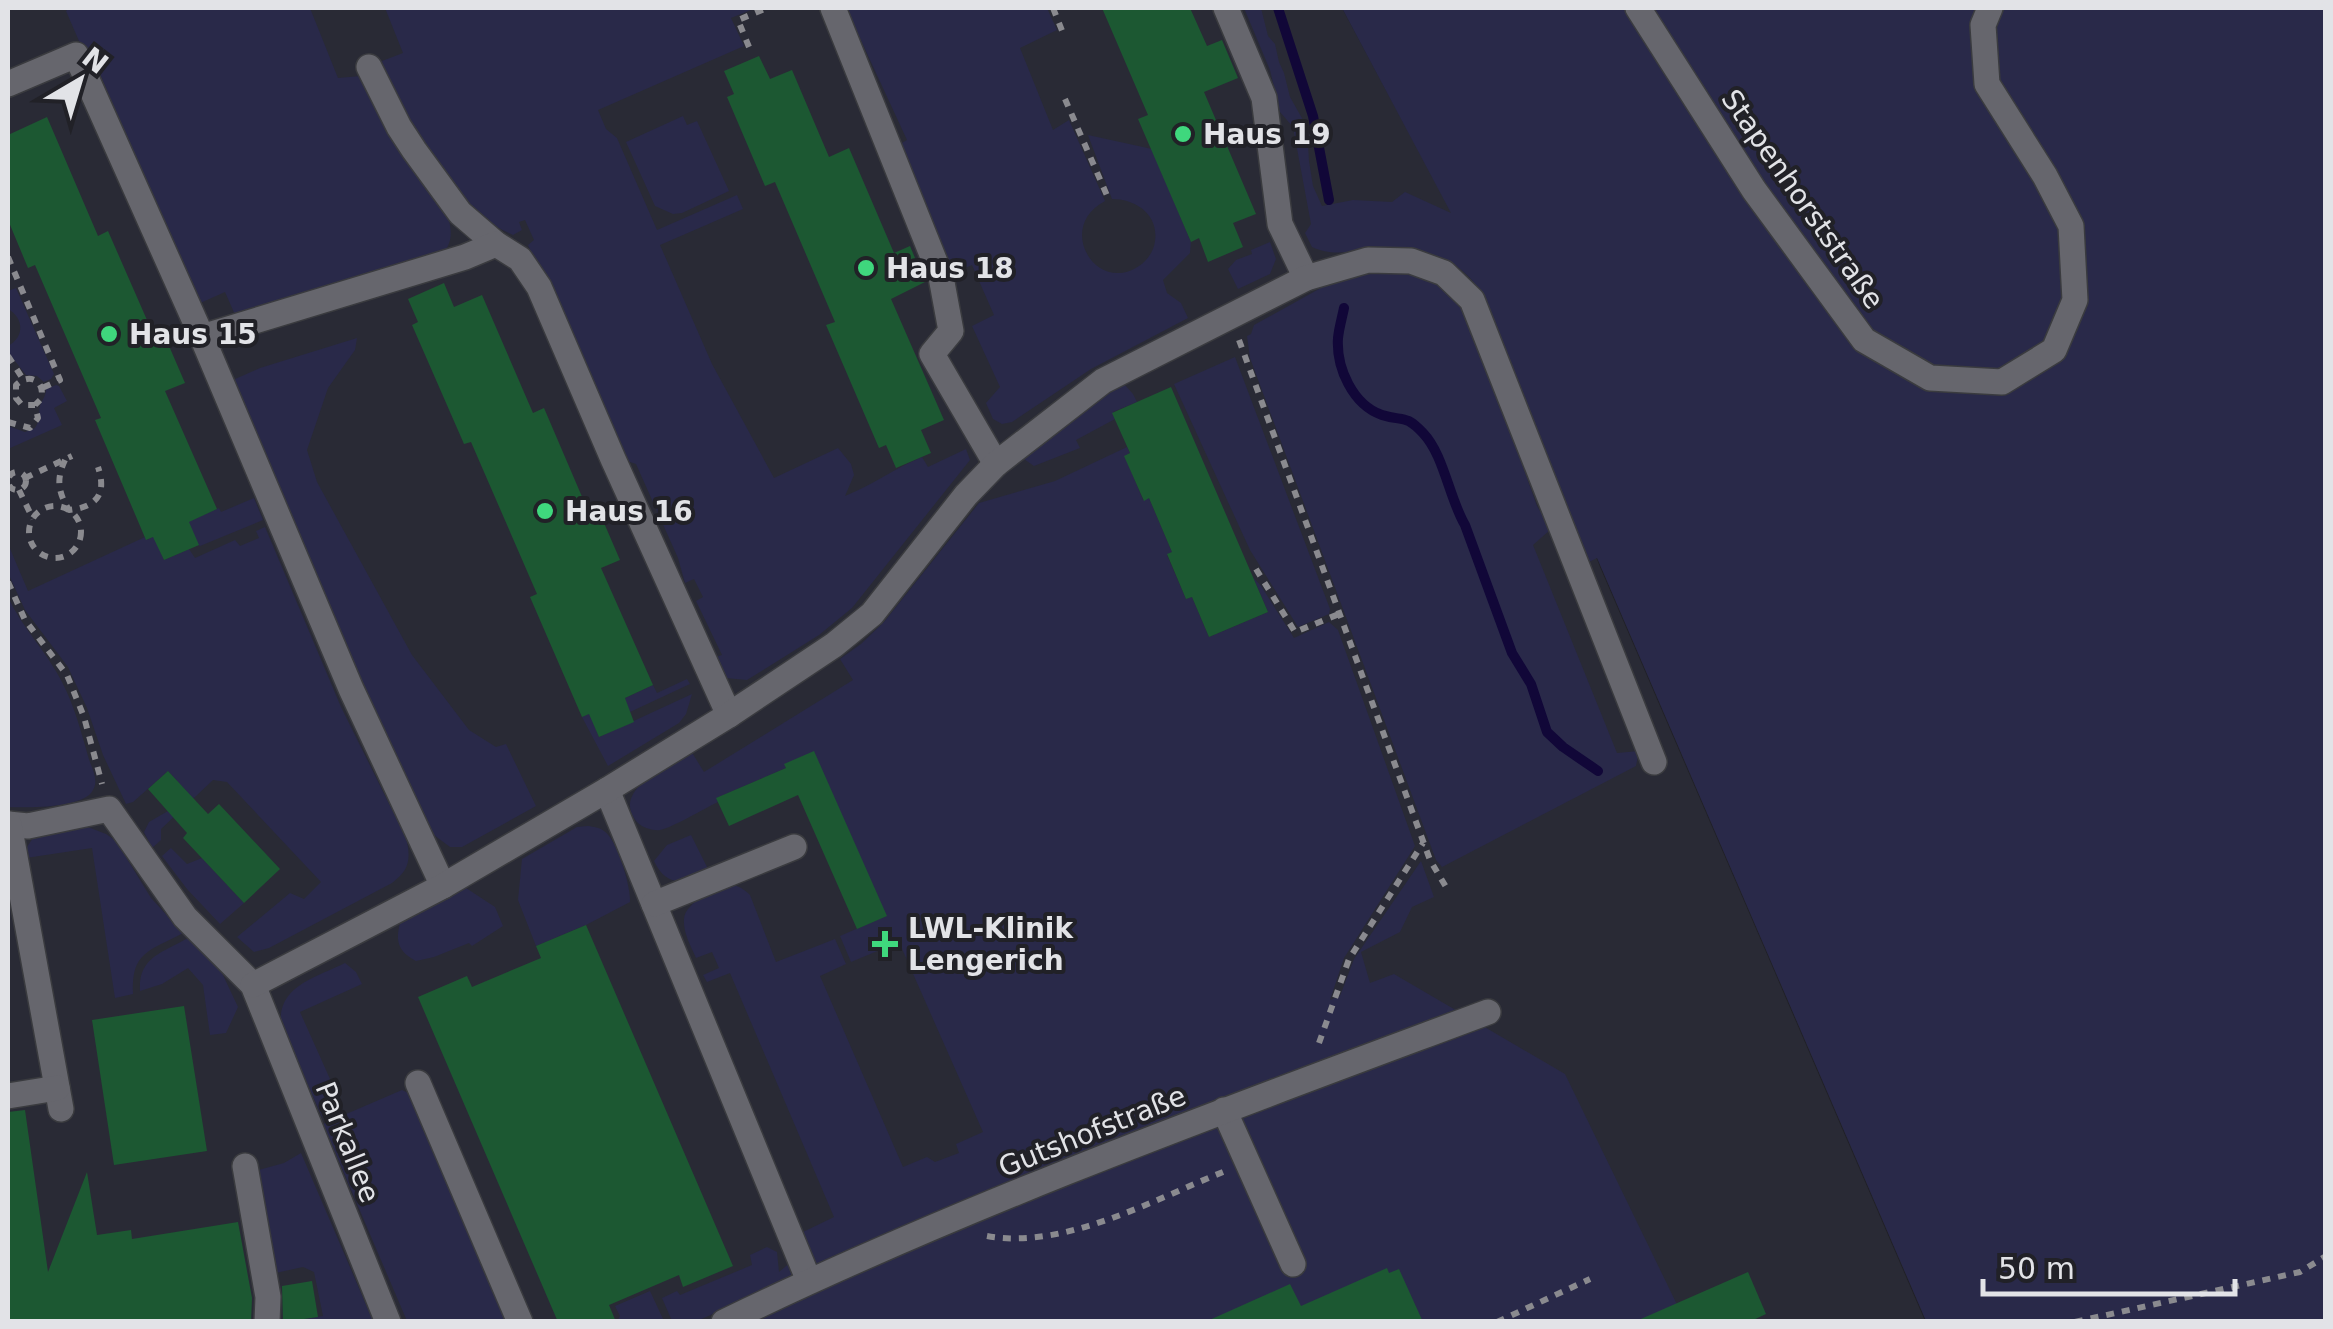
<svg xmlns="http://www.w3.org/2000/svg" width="2333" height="1329" font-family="'DejaVu Sans',sans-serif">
<rect width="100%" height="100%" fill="#212127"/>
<polygon fill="#292a35" points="8,8 1342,8 1488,280 1600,567 1925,1321 8,1322"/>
<g fill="#292949">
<path d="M69 8H310L338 78 361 76 446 209C451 228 455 239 442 255L236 317 225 292 198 304 94 60 79 41 66 11Z"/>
<path d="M385 8H756L731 18 744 46 598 110 606 129 617 138 657 230 737 195 743 209 660 245 712 364 774 478 838 448 851 464 854 475 845 496C873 485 895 468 922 457L928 467 966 449 970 460 852 608 819 635 747 680 726 678 716 657 722 655 696 601 703 597 694 579 685 583 678 558 636 464 621 459 528 245 534 240 525 220 519 222 522 230 513 235 490 224 457 196 389 88 382 61 403 53Z"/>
<path d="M846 8H1047L1057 30 1020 48 1053 130 1069 120 1105 201C1055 227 1096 295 1139 266 1147 261 1154 251 1155 241 1159 214 1135 199 1112 199L1088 135 1152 149 1191 242 1190 253 1163 280 1167 293 1181 303 1188 318 1091 369 1012 422 1002 424 993 419 986 403 1000 387 972 326 994 315 972 265 951 274 900 144 907 140Z"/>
<path d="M1244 8H1261L1268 36 1275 44 1279 62 1284 73 1290 97 1307 127 1309 161 1313 186 1322 206 1353 200 1392 202 1405 192 1451 213 1342 8H2325V1321H1926L1597 558 1585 564 1488 307C1482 295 1476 283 1466 274 1441 250 1400 246 1367 249 1347 252 1331 256 1312 247L1305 233 1311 224 1293 127 1280 112 1270 70Z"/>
<polygon points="683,116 687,125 697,121 729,191 682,213 673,214 655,206 626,142"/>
<polygon points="1270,242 1276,259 1270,274 1238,289 1228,269 1236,260 1252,254 1251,250"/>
<polygon points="1359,274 1412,274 1432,279 1462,305 1485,361 1537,506 1551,529 1533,545 1617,753 1639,751 1636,766 1442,867 1436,860 1250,358 1247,336 1251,334 1254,325 1328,284"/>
<path d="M16 288 54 374 51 379 44 382 37 376 26 375 8 352V346C25 337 24 318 8 309V291Z"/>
<polygon points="357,338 355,350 328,388 307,450 317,482 412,655 469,730 496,747 506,744 536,806 462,847 450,847 430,832 357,681 233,380 260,368"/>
<polygon points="1235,357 1330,609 1329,614 1298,627 1250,550 1174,384"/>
<polygon points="1123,383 1133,394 1137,402 1113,412 1115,419 1076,440 1080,448 1034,466 1021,457 1041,439"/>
<path d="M56 385 59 386 67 401 54 408 62 425 8 449V426L25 432 35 428C41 419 38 415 40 406 42 399 46 397 46 389Z"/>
<path d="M1127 447 1130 453 1125 456 1143 500 1149 498 1172 552 1167 555 1186 599 1192 597 1209 637 1268 612 1253 577 1261 586 1294 638 1329 622 1338 630 1415 846 1344 958 1330 1000 1340 996 1354 959 1421 861 1434 897 1412 907 1400 932 1361 952 1370 983 1394 974 1565 1074 1685 1321H719L742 1301 697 1321H672L662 1298 677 1291 680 1295 752 1265 750 1255 767 1247 777 1252 779 1272 805 1250 801 1241 803 1232 834 1217 730 973 707 982 703 975 719 968 712 952 696 958C691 946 683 933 684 919 685 902 721 884 736 886 741 887 746 891 750 895L776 962 835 939 846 964 820 976 903 1167 927 1157 935 1162 959 1153 956 1144 983 1132 899 942 851 962 840 936 886 916 784 765 786 768 717 798 718 802C703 809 674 827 660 830 654 831 643 828 638 823 608 791 670 764 691 751L704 772 853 680 840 659 861 644 884 622 979 503 1055 481Z"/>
<polygon points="254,498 263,520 200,546 198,545 187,522 219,508 221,512"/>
<path d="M265 527 341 707 406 838C411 858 410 870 392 883L269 948 254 952 237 937 290 893 304 899 321 882 227 782 213 780 161 829V840L152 848 144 832 149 822 168 811 188 793 168 771 133 802 126 804 103 755 87 708 68 667 25 610 8 573V544L28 591 145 537 147 540 154 536 164 560 189 549 195 558 235 540 240 546 259 538 256 531Z"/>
<path d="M8 597C22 628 47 652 62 682 74 705 81 731 88 756 91 768 101 781 91 793 78 808 27 808 8 807Z"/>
<polygon points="687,679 690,684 630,712 623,699 653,685 657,693"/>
<polygon points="692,694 686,714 679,723 608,766 582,717 590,713 599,737"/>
<path d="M588 826C594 827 599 827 604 831 617 839 631 887 630 902L586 925 536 946 518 900 522 859 577 827Z"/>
<path d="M88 827 106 834 116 841 151 898 183 933C150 951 131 951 133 994L115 998 92 848 26 858 27 847 33 838Z"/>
<path d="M691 835 710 873C685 881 668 890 654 861L667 845Z"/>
<polygon points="171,848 187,864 202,858 244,903 220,924 187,889 162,856"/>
<path d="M466 888 495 907 503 926 472 946 469 943 434 957 416 961C399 952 395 942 400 923Z"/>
<path d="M188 938 222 973 238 1007 226 1033 210 1035 203 985 188 968 162 984 140 991C138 957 162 953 188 938Z"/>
<path d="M345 963 356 972 362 984 300 1012 343 1108 322 1117 281 1024C277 986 317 977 345 963Z"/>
<polygon points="402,1090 412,1095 509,1321 407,1321 323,1124"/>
<polygon points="301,1153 373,1321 292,1321 323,1316 314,1272 303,1267 271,1274 255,1171 284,1163"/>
<polygon points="650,1291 664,1321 617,1321 620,1316 615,1306"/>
</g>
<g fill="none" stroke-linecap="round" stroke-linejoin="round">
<g stroke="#110738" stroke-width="10">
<polyline points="1278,8 1313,116 1329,200"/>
<path d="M1344 308C1342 318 1339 328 1338 338 1336 368 1353 405 1382 415 1403 422 1404 413 1423 433 1444 455 1449 498 1465 525L1512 653 1531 684 1547 732 1563 747 1598 771"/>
</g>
</g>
<g fill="#1c5832">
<polygon points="1102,8 1190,8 1207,46 1222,40 1238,78 1204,92 1256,214 1233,223 1243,247 1208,262 1199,238 1191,242 1138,119 1148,115"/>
<polygon points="759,56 770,79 792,70 829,157 849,148 894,253 910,246 925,282 891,299 944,420 921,430 931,453 896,468 886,445 879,448 826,325 835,322 775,182 765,186 727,97 734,94 724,71"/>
<polygon points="47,117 98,236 108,231 154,336 163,332 185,383 165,391 217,509 189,522 199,545 164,560 153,537 146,540 95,420 101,418 35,265 28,268 8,220 8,135"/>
<polygon points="444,283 454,307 482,295 533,413 544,408 589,513 598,509 620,560 601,568 653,685 625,698 634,722 599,737 589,714 582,717 530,597 537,594 471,442 464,444 412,325 418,322 408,299"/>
<polygon points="1171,387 1268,612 1209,637 1192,597 1186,599 1167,554 1172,552 1149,498 1144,501 1124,456 1130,453 1112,413"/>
<polygon points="814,751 887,916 857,929 798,795 729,826 716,798 786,768 784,764"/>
<polygon points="168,771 208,814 219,804 280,869 244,903 183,838 187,833 148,789"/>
<polygon points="586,925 733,1266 683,1287 679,1275 609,1305 616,1322 558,1322 418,997 467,976 472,987 541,958 536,946"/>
<polygon points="184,1006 207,1151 114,1165 92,1020"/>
<polygon points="25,1110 48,1272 87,1172 97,1235 131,1230 132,1239 238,1222 252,1298 251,1322 8,1322 8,1112"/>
<polygon points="1387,1268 1389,1273 1399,1269 1423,1322 1205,1322 1290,1284 1301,1306"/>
<polygon points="1748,1272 1766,1314 1749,1322 1634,1322"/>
<polygon points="312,1281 318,1317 283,1322 282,1286"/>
</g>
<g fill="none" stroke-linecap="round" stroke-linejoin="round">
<g stroke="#3a3b3f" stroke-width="28">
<g id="minor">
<polyline points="833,8 941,277 951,331 932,354 996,464"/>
<polyline points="1226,8 1264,98 1280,224 1306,278"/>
<polyline points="1638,8 1754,190 1864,340 1930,378 2002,382 2054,350 2075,300 2071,226 2045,176 1987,84 1983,25 1990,8"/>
<polyline points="369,67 399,127 414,150 460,213 496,244"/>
<polyline points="8,84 76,55 202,337"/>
<polyline points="607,790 809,1281"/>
<polyline points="8,824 28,826 109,809 185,917 253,985 388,1322"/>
<polyline points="9,824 61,1109"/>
<polyline points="443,886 351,689 202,337 465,257 496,244 520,259 539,287 613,459 729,715"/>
<polyline points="654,904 794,847"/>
<polyline points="253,985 443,886 607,790 729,715 834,645 872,614 966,495 996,464 1103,381 1306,278 1368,260 1411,261 1444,273 1472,300 1654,762"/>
<polyline points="418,1083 520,1322"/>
<polyline points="8,1096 57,1088"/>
<polyline points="1224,1110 1293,1264"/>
<polyline points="245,1166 268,1297 267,1322"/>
<path d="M724 1322C971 1202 1231 1108 1488 1012"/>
</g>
</g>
<g stroke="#8a8a8f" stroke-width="6" stroke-dasharray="8 8" stroke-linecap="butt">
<polyline points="1053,8 1063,33"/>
<polyline points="749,47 738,20 767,8"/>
<polyline points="1065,99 1109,200"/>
<polyline points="8,257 60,380 42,388"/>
<polyline points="1239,340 1430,860 1446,887"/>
<polyline points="8,356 23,379"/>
<path d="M8 422 30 428 38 418 35 405 41 399C46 381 29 372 16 385V398L22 405H35"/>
<path d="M65 460C56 479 58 492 69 510 97 507 107 494 98 467"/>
<circle cx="17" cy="481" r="9"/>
<polyline points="25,478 72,456"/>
<polyline points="19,490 33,519"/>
<circle cx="55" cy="532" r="26"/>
<polyline points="1256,569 1295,632 1339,614"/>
<polyline points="8,582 25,620 67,675 84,717 102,784"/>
<polyline points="1319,1043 1349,959 1423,843"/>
<path d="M987 1236C1063 1250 1153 1200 1223 1172"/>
<polyline points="1497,1322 1590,1279"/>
<polyline points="2075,1322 2300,1272 2326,1256"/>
</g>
<use href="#minor" stroke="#66666d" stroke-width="25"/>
</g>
<g fill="#3fd77d" stroke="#212127" stroke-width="4">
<circle cx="1183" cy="134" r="10"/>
<circle cx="866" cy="268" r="10"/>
<circle cx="109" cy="334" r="10"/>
<circle cx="545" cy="511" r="10"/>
<path d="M880 929h10v10h10v10h-10v10h-10v-10h-10v-10h10z"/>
</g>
<g text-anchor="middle" stroke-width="8" stroke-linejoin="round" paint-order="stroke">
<g font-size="28" font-weight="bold" fill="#e2e3e7" stroke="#212127" text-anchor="start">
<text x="1203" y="144">Haus 19</text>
<text x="886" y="278">Haus 18</text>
<text x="129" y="344">Haus 15</text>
<text x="565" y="521">Haus 16</text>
<text x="908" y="938">LWL-Klinik<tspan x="908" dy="32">Lengerich</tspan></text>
</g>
<g font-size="28" fill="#e2e3e7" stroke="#212127">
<text transform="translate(1803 199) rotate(55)" y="10">Stapenhorststraße</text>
<text transform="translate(1092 1131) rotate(-22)" y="10">Gutshofstraße</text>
<text transform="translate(348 1142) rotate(68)" y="10">Parkallee</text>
</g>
</g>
<rect width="2333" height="1329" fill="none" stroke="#e2e3e7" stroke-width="20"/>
<g transform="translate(80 80) rotate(38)" stroke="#212127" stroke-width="8" paint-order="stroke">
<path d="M0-8L18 38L0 25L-18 38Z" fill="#e2e3e7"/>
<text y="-15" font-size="28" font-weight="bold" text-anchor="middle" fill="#e2e3e7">N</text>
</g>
<path d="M1983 1279v15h252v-15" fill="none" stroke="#e2e3e7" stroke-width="5"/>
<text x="1998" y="1279" font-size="30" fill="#e2e3e7" stroke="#212127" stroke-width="8" paint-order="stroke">50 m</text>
</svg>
